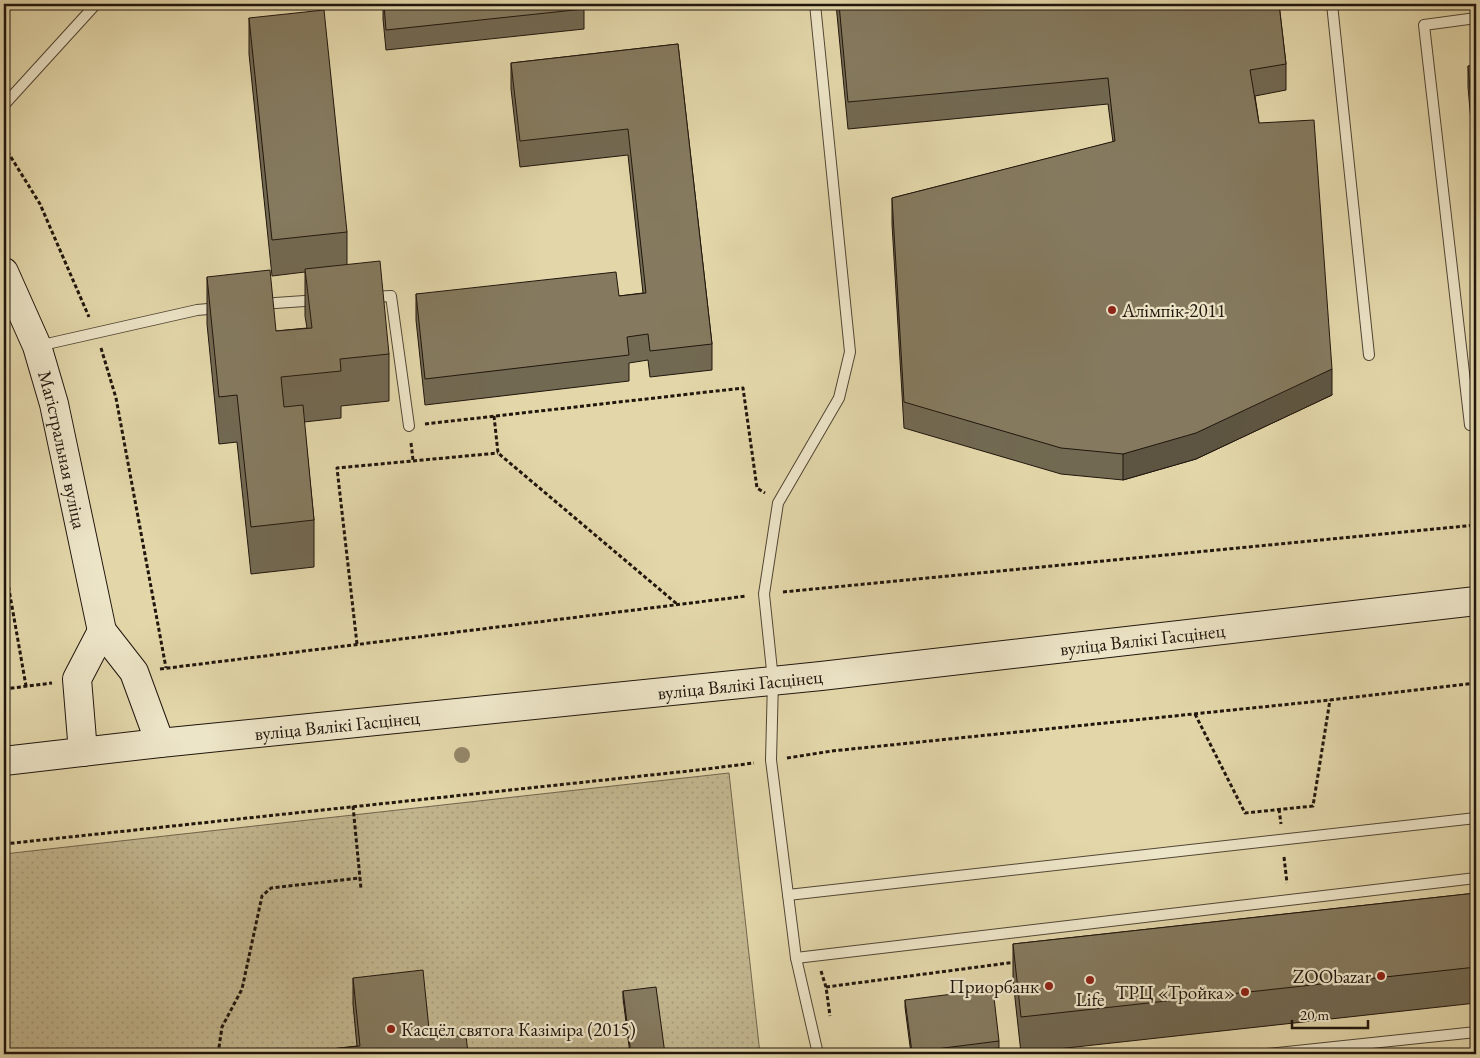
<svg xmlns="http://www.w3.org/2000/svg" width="1480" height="1058" font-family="'EB Garamond',serif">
<defs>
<pattern id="grass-dots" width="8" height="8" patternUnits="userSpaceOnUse" patternTransform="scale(1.25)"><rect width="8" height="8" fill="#c2b68f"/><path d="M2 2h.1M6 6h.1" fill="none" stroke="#a69c7a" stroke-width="1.8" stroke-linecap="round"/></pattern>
</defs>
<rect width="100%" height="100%" fill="#e3d7aa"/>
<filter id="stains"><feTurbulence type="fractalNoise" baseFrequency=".004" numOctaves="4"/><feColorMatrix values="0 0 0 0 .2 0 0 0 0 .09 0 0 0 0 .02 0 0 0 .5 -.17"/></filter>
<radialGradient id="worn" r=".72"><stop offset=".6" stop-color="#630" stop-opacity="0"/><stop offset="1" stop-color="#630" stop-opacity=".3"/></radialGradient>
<polygon fill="url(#grass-dots)" stroke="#71664e" points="729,773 760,1054 4,1054 4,854"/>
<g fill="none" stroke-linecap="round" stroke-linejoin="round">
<g stroke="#514634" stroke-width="12">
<g id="service">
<polyline points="815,4 850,352 839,398 778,503 764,594 773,680 771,760 796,958 818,1054"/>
<polyline points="1332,4 1369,355"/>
<polyline points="4,105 96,4"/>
<polyline points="371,297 391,296 409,426"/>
<polyline points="261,304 319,300"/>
<polyline points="38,346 197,310 219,308"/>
<polyline points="1470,425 1424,25 1476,18"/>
<polyline points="788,895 1476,818"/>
<polyline points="796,958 1476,878"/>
<polyline points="1267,1054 1476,1032"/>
</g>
</g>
<g stroke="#20160d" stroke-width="30">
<g id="secondary">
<path id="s1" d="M4 272 37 346 54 404 102 631 134 672 160 743"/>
<polyline points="83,752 77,679 102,631"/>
<path id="s2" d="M4 761 160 743 821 676 1476 601"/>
</g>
</g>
<g stroke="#20160d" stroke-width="3" stroke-dasharray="4 2.5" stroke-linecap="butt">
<polyline points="4,146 40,204 89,317"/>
<polyline points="101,348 116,398 166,668"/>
<polyline points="494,416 498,453 677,604"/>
<polyline points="425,424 743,388 757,488 765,493"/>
<polyline points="411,443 413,460"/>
<polyline points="4,561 26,686"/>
<polyline points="783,592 1476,525"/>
<polyline points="357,644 337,468 498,453"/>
<polyline points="160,669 747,596"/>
<polyline points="4,689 52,683"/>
<polyline points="1195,714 1245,813 1313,806 1330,700"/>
<polyline points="787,758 832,751 1330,700 1476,683"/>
<polyline points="353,806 361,889"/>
<polyline points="1279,809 1281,824"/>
<polyline points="4,844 698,770 754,763"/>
<polyline points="1284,857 1287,883"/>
<polyline points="821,971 826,987 830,1016"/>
<polyline points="826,987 1016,962"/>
<polyline points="218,1054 222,1027 242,989 262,896 271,888 360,878"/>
</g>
<use href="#service" stroke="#ede5c8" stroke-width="10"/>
<use href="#secondary" stroke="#ede5c8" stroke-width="28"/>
</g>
<circle fill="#938769" cx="462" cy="755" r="8"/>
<g fill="#726952" stroke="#20160d">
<polygon points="383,4 584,4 584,29 386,50 383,19"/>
<polygon points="836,4 1279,4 1286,64 1286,90 1255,96 1259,123 1332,395 1196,459 1123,480 1061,474 904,428 892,224 892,198 1113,142 1108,104 848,129"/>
<polygon points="249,18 347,232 347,265 389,354 389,401 341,406 341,418 304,422 314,520 314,567 251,574 237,442 219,444 207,324 207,277 276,331 307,328 305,316 305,272 272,276 249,54"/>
<polygon points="678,44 712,344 712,370 650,377 648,360 629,363 629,381 425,405 416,320 416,294 619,296 643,293 628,155 520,167 511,89 511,63"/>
<polygon points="1468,66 1476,66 1476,121 1471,122 1468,87"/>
<polygon points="1473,137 1476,137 1476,212 1473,184"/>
<polygon points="1476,893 1476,1003 1021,1053 1013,980 1013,944"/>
<polygon points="353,978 430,1039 468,1054 322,1054 322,1050 357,1046 353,1004"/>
<polygon points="623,991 665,1054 630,1054 623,998"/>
<polygon points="905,1000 999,1041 999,1048 947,1054 911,1054 905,1007"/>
</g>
<polygon fill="#5d5542" stroke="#20160d" points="1332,369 1332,395 1196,459 1123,480 1123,454"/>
<g fill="#857a5f" stroke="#20160d">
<polygon points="384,4 584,4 584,9 386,30"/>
<polygon points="839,4 1279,4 1286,64 1250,70 1259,123 1314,120 1332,369 1196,433 1123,454 1061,448 904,402 892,198 1115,141 1108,78 848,102"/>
<polygon points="324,10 347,232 272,240 249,18"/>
<polygon points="678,44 712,344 650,351 648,334 627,337 629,355 425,379 416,294 616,272 619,296 646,293 628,129 520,141 511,63"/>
<polygon points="1468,66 1476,66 1476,101 1471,102"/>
<polygon points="1473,137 1476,137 1476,165"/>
<polygon points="380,261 389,354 340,359 341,371 281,377 284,407 303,405 314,520 251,527 237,395 219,397 207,277 270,270 276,331 312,328 305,269"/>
<polygon points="1476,893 1476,967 1021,1017 1013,944"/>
<polygon points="423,970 430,1039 466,1035 468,1054 323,1054 322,1050 360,1046 353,978"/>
<polygon points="656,987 665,1054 631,1054 623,991"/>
<polygon points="993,989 999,1041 912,1052 905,1000"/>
</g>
<g fill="#8f2418" stroke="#ede5c8" stroke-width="2">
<circle cx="1112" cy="310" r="5"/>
<circle cx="1381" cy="976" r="5"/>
<circle cx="1090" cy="980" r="5"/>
<circle cx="1049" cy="986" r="5"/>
<circle cx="1245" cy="992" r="5"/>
<circle cx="391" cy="1029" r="5"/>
</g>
<g text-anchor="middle" stroke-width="4.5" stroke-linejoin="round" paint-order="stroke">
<g font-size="19" fill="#20160d" stroke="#ede5c8" text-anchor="end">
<text x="1122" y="317" text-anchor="start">Алімпік-2011</text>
<text x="1371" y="983">ZOObazar</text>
<text x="1039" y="993">Приорбанк</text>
<text x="1235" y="999">ТРЦ «Тройка»</text>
<text x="1090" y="1006" text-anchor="middle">Life</text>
<text x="401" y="1036" text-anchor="start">Касцёл святога Казіміра (2015)</text>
</g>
<g font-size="19" fill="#20160d" stroke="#ede5c8">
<text dy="7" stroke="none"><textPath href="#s1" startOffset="188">Магістральная вуліца</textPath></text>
<text dy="7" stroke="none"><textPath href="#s2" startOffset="1145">вуліца Вялікі Гасцінец</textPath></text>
<text dy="7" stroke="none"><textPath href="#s2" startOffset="740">вуліца Вялікі Гасцінец</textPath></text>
<text dy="7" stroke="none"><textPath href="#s2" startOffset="335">вуліца Вялікі Гасцінец</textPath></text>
</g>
</g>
<rect width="1480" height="1058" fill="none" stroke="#e3d7aa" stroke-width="20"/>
<rect x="5" y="5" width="1470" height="1048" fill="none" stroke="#20160d" stroke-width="2.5"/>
<rect x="10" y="10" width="1460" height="1038" fill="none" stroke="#20160d"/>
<path d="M1292 1020v8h76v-8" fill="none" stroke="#20160d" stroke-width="2.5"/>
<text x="1300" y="1020" font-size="15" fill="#20160d" stroke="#ede5c8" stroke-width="4" paint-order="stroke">20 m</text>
<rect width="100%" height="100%" filter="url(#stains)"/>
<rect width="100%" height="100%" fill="url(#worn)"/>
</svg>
